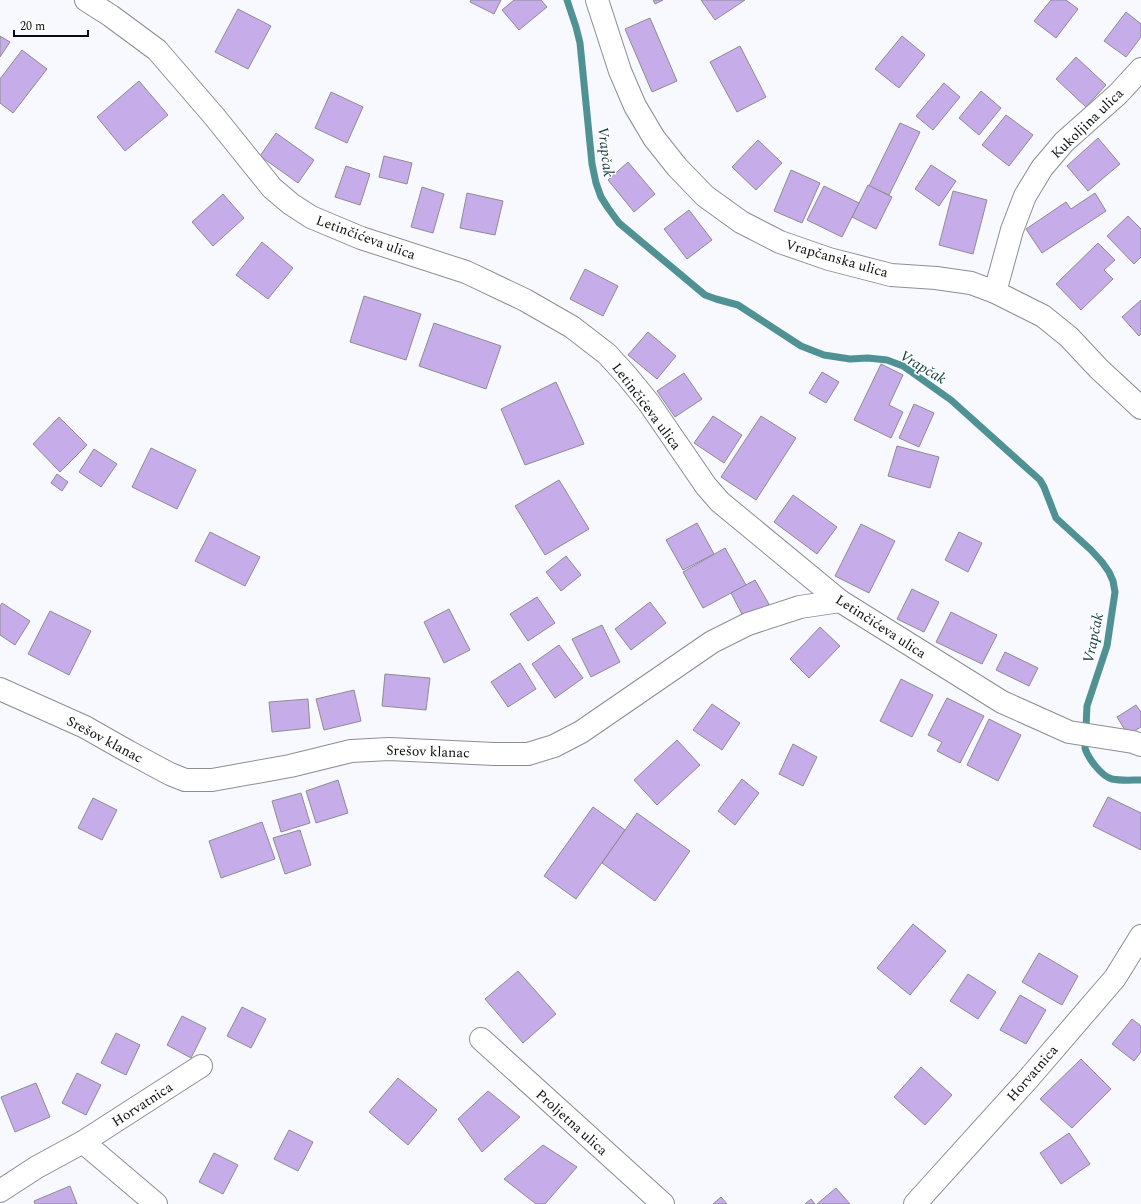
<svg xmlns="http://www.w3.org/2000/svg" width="1141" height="1204" font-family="Spectral,serif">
<rect width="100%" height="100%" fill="#f7f9fe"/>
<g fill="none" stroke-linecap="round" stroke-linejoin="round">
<path stroke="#509294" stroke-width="7" d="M567 0 576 27 580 43 592 164 596 183 601 197 608 208 619 223 705 295 716 299 738 305 801 346 824 355 850 359 868 358 887 360 903 366 951 400 1040 480 1044 487 1056 518 1091 550 1102 562 1109 572 1113 581 1115 592 1107 646 1087 706 1085 748C1088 758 1101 776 1112 779 1121 781 1132 780 1141 780"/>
</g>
<g fill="#c6ace9" stroke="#8e8c92">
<polygon points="471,0 501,0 494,14 470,2"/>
<polygon points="514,0 541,0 547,7 519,30 502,10"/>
<polygon points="653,0 663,0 655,4"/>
<polygon points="701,0 745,0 715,20"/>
<polygon points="1051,0 1066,0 1078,9 1056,38 1034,21"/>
<polygon points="238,9 271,26 248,69 215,52"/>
<polygon points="1126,12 1141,24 1141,37 1126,57 1104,41"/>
<polygon points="650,18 677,81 652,92 625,29"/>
<polygon points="0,36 10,42 0,57"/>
<polygon points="902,36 925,55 899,88 875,69"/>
<polygon points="740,46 766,97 737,112 710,62"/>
<polygon points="22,50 47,69 13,113 0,103 0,79"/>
<polygon points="1076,57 1106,85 1086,107 1056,79"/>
<polygon points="139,81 168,115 125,151 97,117"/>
<polygon points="944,83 960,97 933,130 916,116"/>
<polygon points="981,91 1001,108 979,135 959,118"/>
<polygon points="331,92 363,107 347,143 315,128"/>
<polygon points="1006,115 1033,135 1009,166 982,145"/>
<polygon points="900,123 920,132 889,195 869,186"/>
<polygon points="276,133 314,160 298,183 260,156"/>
<polygon points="1098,138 1120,164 1088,191 1067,166"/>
<polygon points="758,140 782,163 756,190 732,167"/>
<polygon points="384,156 412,163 407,184 379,177"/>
<polygon points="628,162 655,194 634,212 608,180"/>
<polygon points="931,165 956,181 939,206 915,189"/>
<polygon points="346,166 370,174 360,205 335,197"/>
<polygon points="791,170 820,183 802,223 774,211"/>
<polygon points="868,185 892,197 876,229 852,217"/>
<polygon points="824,186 859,203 842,237 807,220"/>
<polygon points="422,187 444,194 433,233 411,227"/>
<polygon points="953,191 987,200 973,254 939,245"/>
<polygon points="467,193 503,201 495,235 460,228"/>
<polygon points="1095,193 1106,211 1042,253 1026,229 1066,202 1071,209"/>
<polygon points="223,194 244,218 213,246 192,222"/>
<polygon points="689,210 712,240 687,259 664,229"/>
<polygon points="1128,216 1141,229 1141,257 1134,264 1107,236"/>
<polygon points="262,242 293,268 268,299 236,275"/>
<polygon points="1098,243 1115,260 1104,270 1113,279 1081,310 1056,284"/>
<polygon points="585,269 618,286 603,316 570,299"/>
<polygon points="364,296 421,314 406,360 350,342"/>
<polygon points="1141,300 1141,334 1139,336 1122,317"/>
<polygon points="434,323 501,346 486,389 419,366"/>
<polygon points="648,332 676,356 657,379 628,355"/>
<polygon points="881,364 903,375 889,405 903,412 891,438 854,420"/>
<polygon points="822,372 839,382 826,403 809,393"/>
<polygon points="684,373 702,399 675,417 657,391"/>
<polygon points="556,382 584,444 525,465 501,409"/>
<polygon points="914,404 934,413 919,447 899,438"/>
<polygon points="713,416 742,435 724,463 694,443"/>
<polygon points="761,416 796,438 756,500 721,477"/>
<polygon points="59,417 87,445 60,472 33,444"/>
<polygon points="897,446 939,457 930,488 888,476"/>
<polygon points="151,448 196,470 177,509 132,487"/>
<polygon points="94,449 117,464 101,487 79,472"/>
<polygon points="57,474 68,482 62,491 51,483"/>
<polygon points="559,480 589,529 545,555 515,506"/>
<polygon points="793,495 837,527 817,554 774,522"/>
<polygon points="697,523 714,554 683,570 666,540"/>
<polygon points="861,524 895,541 869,593 835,576"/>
<polygon points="210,532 260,557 245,586 195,561"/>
<polygon points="959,532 982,543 968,572 945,560"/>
<polygon points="725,548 746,585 703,608 683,572"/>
<polygon points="566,556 581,575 561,591 546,572"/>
<polygon points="755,580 770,606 745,620 731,593"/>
<polygon points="912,589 939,602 924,632 897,619"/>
<polygon points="537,597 555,623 528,641 510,614"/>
<polygon points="650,602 666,623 631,650 615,629"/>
<polygon points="2,603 30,621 15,645 0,635 0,606"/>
<polygon points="449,609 470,650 444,663 424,622"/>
<polygon points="50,611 91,631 69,675 28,654"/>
<polygon points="951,612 997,635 982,664 936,642"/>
<polygon points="602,625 620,662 591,677 572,639"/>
<polygon points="820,627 840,646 809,678 790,659"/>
<polygon points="559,645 583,678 555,698 532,664"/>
<polygon points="1005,652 1038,668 1029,686 996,670"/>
<polygon points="520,663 536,689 508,707 491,682"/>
<polygon points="385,674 430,678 426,710 382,706"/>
<polygon points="901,679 933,695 912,737 880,721"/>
<polygon points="354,690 361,721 324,730 316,699"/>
<polygon points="947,698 984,716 960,763 937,751 942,742 928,735"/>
<polygon points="308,699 310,728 272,732 269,702"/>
<polygon points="712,704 740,723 722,750 693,730"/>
<polygon points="1136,705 1141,712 1141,727 1128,735 1117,717"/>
<polygon points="989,719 1021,735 998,781 967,765"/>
<polygon points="677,740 700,765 657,805 634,780"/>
<polygon points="793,744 817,757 803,786 779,774"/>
<polygon points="742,779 759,793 735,825 718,811"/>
<polygon points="338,780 348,813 316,823 306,791"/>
<polygon points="301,793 310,823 281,832 272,801"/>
<polygon points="1108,797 1141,813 1141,850 1093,826"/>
<polygon points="93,798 117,810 102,840 78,828"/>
<polygon points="593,807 625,830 576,899 544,876"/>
<polygon points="637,813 690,851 655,901 602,863"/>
<polygon points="262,822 275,859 221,878 209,841"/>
<polygon points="300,830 311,865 285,874 273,838"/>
<polygon points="913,924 946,951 910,995 877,968"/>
<polygon points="1039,953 1078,976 1062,1005 1022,982"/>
<polygon points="518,971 556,1014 523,1043 485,999"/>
<polygon points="968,974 996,992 978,1019 950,1001"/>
<polygon points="1020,995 1046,1010 1026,1044 1000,1030"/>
<polygon points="242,1007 266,1019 251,1048 227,1036"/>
<polygon points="182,1016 206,1028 191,1058 167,1045"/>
<polygon points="1132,1019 1141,1026 1141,1052 1134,1061 1112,1044"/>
<polygon points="116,1033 140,1045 126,1075 101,1063"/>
<polygon points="1081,1059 1111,1089 1072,1128 1040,1099"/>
<polygon points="921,1067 952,1095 925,1125 894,1097"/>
<polygon points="77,1073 101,1085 86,1115 62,1103"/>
<polygon points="398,1078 437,1110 408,1145 369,1112"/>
<polygon points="36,1083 50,1117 15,1132 1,1097"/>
<polygon points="488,1091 520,1117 482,1152 458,1119"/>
<polygon points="289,1130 313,1142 298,1171 274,1159"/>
<polygon points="1069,1133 1090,1164 1061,1184 1040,1153"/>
<polygon points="543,1145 577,1167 545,1204 536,1204 504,1179"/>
<polygon points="214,1153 238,1165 223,1194 199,1182"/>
<polygon points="70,1186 77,1204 35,1204 34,1201"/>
<polygon points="836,1188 850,1204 817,1204"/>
<polygon points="721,1197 727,1204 713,1204"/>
<polygon points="811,1199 815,1204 805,1204"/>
</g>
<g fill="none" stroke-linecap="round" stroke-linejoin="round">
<g stroke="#8b8e94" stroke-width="24">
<g id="minor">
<polyline points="86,0 111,16 157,50 214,116 272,188 291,204 311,217 361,238 466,272 525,300 572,327 607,354 627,376 649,403 706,486 720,502 840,601 1002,702 1069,732 1133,742 1141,745"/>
<polyline points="597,0 620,71 635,106 654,138 677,167 705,196 741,222 780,242 829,259 891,275 936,278 971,283 995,292 1043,316 1069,337 1099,369 1141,408"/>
<polyline points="995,292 1012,230 1025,196 1042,168 1064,142 1118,94 1141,69"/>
<polyline points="0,689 85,727 129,752 170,774 185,780 212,780 290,766 351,751 389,749 494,754 528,754 554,746 581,732 712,642 748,624 800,607 840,601"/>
<polyline points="481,1039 663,1204"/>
<polyline points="83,1142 156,1204"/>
<polyline points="0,1191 37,1167 83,1142 201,1066"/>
<polyline points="915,1204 1029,1078 1115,978 1141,936"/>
</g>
</g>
<use href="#minor" stroke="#fff" stroke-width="22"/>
</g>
<g text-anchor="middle" stroke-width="3" stroke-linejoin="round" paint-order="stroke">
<g font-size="14" fill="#0b0c0e" stroke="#fff">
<text transform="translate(1087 123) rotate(-44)" y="5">Kukoljina ulica</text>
<text transform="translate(366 237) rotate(20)" y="5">Letinčićeva ulica</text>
<text transform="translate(837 258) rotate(16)" y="5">Vrapčanska ulica</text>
<text transform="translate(647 406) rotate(53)" y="5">Letinčićeva ulica</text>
<text transform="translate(881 626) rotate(33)" y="5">Letinčićeva ulica</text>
<text transform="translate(105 739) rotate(28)" y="5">Srešov klanac</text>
<text transform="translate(428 751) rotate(2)" y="5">Srešov klanac</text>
<text transform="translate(1032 1073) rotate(-49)" y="5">Horvatnica</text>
<text transform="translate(142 1104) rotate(-33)" y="5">Horvatnica</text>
<text transform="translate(572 1122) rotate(42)" y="5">Proljetna ulica</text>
</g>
<g font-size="15" font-style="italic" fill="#0a3939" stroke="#fff">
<text transform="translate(606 152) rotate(83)" y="5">Vrapčak</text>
<text transform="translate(923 367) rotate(31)" y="5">Vrapčak</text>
<text transform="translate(1093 638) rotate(-78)" y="5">Vrapčak</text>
</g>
</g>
<path d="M14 30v6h74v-6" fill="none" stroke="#0b0c0e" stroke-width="2"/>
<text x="20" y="30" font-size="12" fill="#0b0c0e" stroke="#ffffff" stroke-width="3" paint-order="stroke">20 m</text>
</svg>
